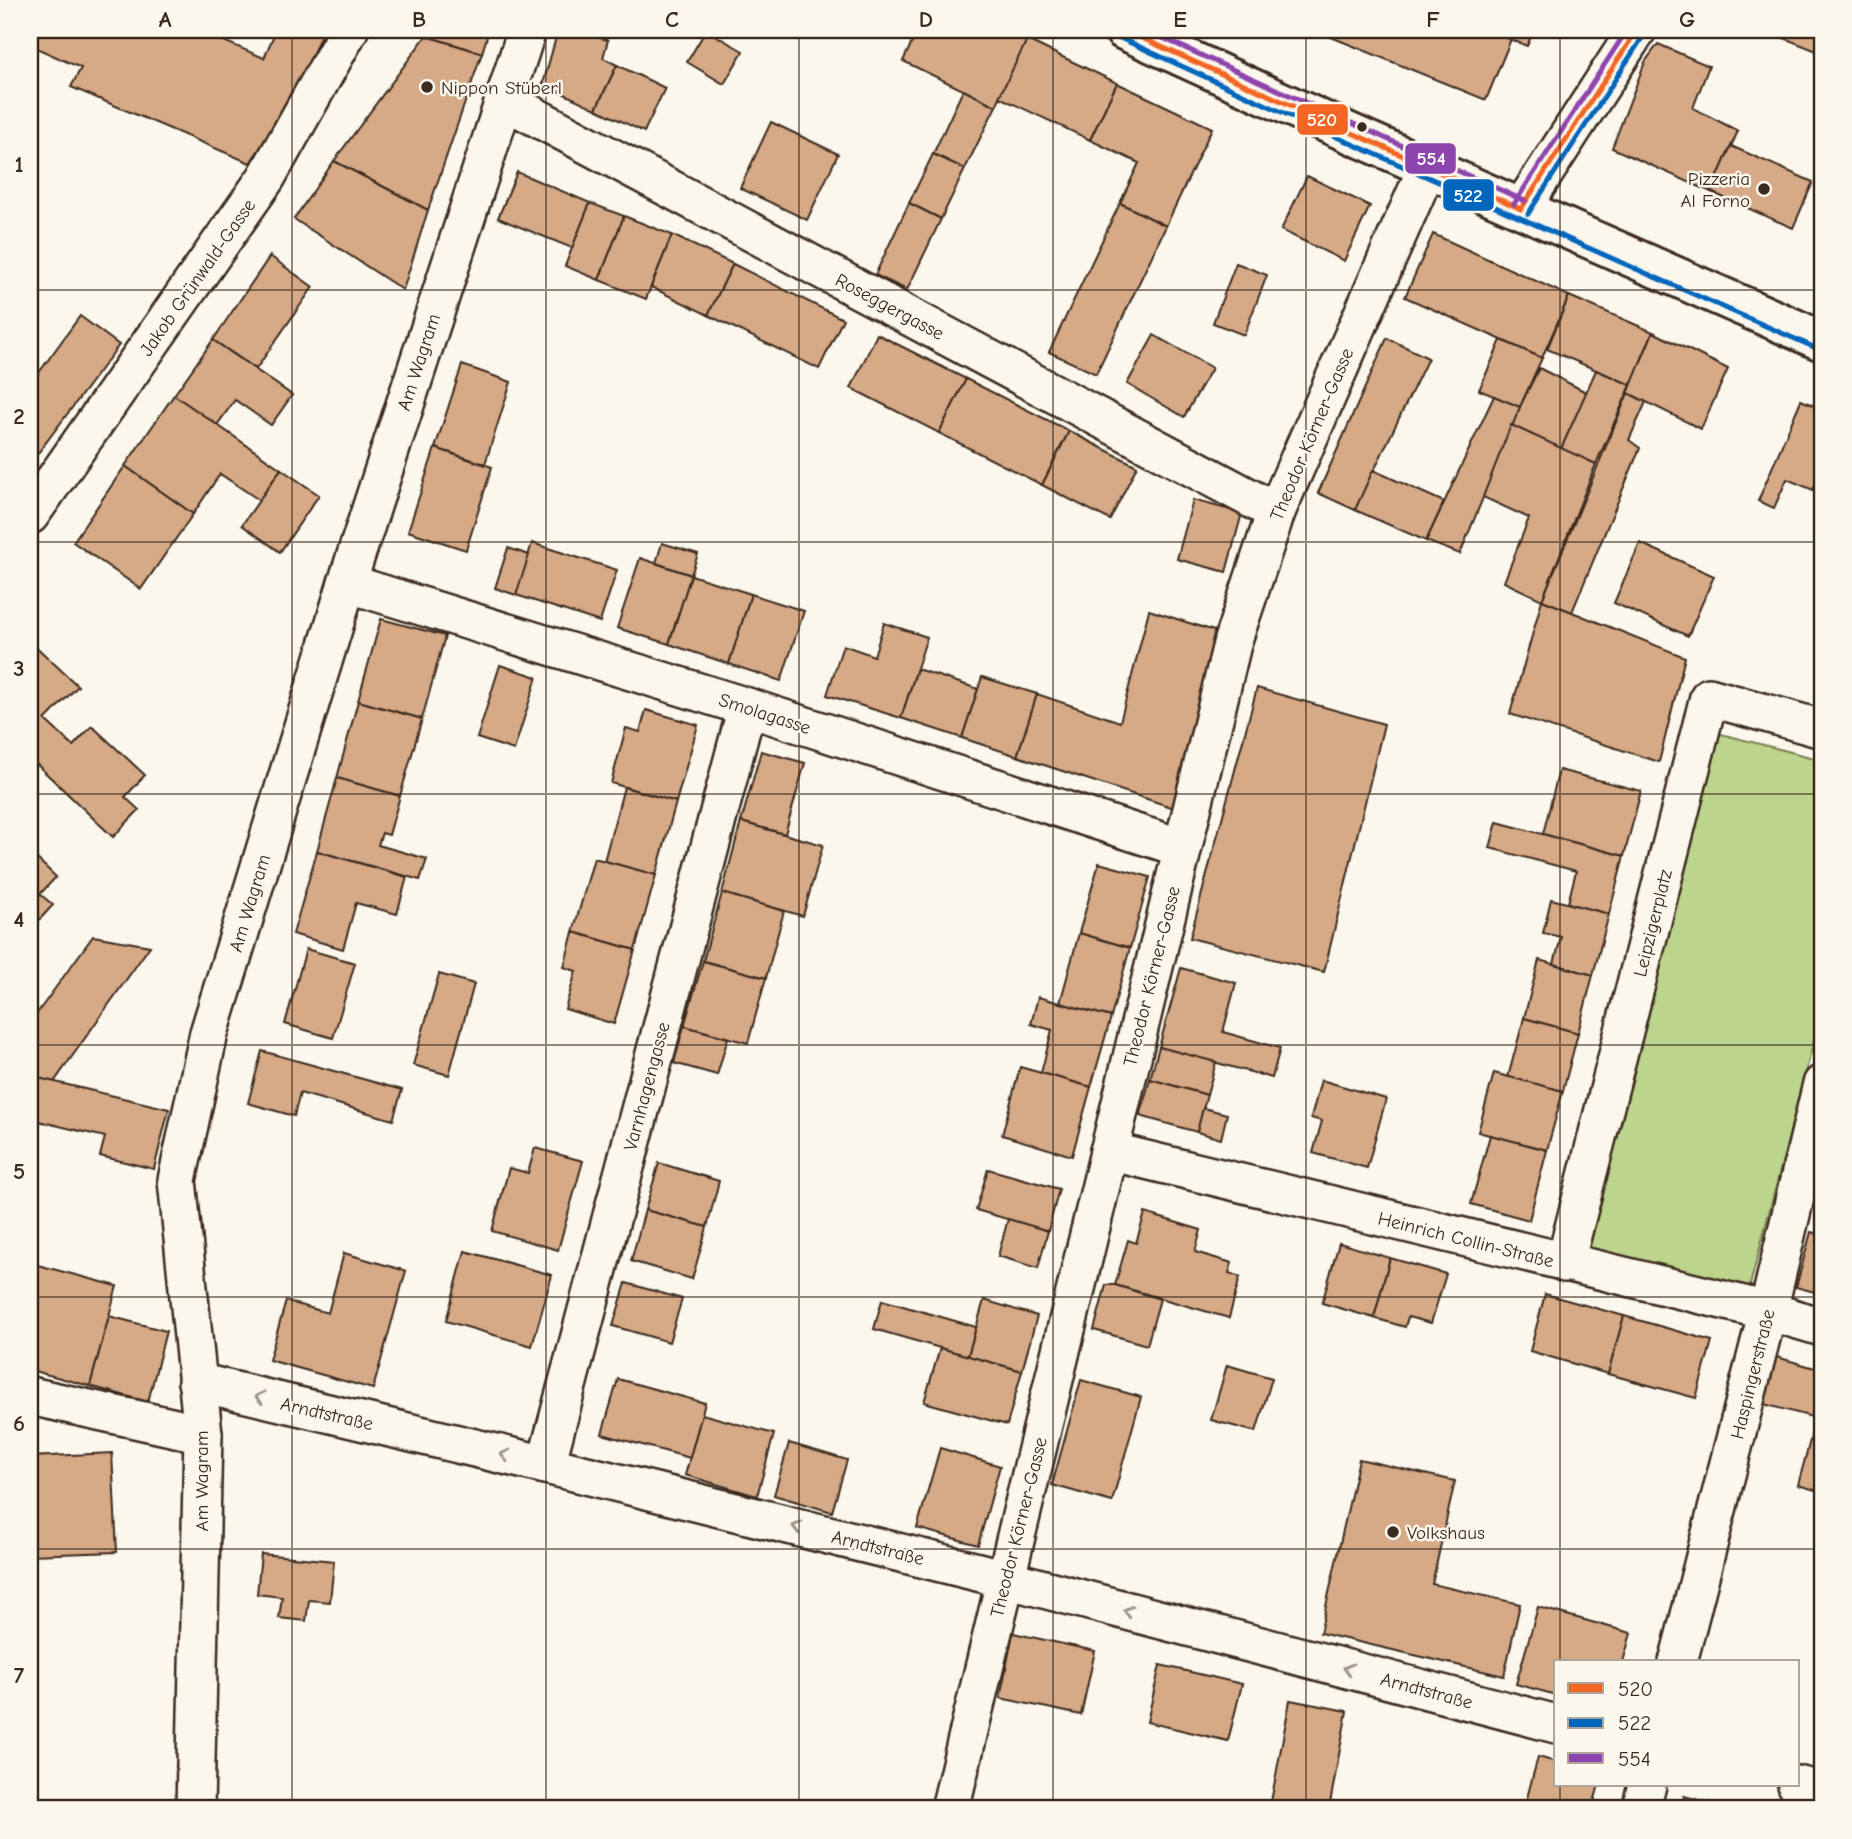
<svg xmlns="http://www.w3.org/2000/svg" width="1852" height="1839" font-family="'Comic Neue',sans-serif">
<rect width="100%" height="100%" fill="#fbf7ec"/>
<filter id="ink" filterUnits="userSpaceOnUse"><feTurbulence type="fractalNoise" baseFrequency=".0143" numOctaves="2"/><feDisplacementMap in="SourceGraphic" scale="14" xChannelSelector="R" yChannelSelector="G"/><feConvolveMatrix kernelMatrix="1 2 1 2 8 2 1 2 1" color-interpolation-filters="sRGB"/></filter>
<g filter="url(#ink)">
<polygon fill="#bcd48b" stroke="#7c7f54" stroke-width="2" points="1717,733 1822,760 1822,1010 1748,1293 1583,1249"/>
<g fill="#d6a987" stroke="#3b2a1e" stroke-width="2">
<polygon points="30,30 198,30 264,58 276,30 323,30 293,99 250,163 71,87 81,68 30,45"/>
<polygon points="428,30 489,30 482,53 426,36"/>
<polygon points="558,30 572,30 608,40 603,58 617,65 596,109 543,84"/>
<polygon points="706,30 743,51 724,84 687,62"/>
<polygon points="918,30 1006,30 1027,40 996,106 903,61"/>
<polygon points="1314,30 1487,30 1511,39 1486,100"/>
<polygon points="1487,30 1534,30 1527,46"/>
<polygon points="1778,30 1822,30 1822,53 1776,35"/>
<polygon points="426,36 482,53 428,210 334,161"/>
<polygon points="1027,40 1117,83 1090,140 999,97"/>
<polygon points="1658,44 1709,66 1693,108 1738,131 1711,192 1612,148 1645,62"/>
<polygon points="617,65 665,88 644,132 596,109"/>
<polygon points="1117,83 1212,128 1166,226 1120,203 1139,163 1090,140"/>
<polygon points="963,90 996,106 965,169 933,154"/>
<polygon points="771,122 838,154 807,220 740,188"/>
<polygon points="1731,146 1813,182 1793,228 1711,192"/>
<polygon points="933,154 965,169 941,219 909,203"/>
<polygon points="334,161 428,210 403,290 294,219"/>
<polygon points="517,172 590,203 572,248 498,218"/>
<polygon points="1307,176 1370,206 1344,261 1281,230"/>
<polygon points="590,203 624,216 599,280 565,266"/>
<polygon points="909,203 941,219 907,290 875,275"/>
<polygon points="1120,203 1166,226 1096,374 1049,352"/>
<polygon points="624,216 672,235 646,299 599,280"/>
<polygon points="1433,234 1569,296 1542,358 1405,297"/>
<polygon points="672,235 733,264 708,315 651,287"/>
<polygon points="270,256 313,287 256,369 213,340"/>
<polygon points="1236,263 1267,275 1244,335 1213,323"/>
<polygon points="733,264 843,319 819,369 708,315"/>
<polygon points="1569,296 1653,332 1631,385 1547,349"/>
<polygon points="80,316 119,345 35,457 30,453 30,385"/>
<polygon points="1653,332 1728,369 1701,429 1628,393"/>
<polygon points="877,334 966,379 939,433 851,388"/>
<polygon points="1154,335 1212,368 1184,417 1127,384"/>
<polygon points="1387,338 1428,358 1355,510 1318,493"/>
<polygon points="213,340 292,395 271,425 235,400 217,425 174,395"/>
<polygon points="1501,340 1542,358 1520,407 1479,390"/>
<polygon points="462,365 511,382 485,464 435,448"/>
<polygon points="1539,368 1588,393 1561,449 1511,425"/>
<polygon points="1596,370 1631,385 1596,464 1561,449"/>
<polygon points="966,379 1069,431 1042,485 939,433"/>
<polygon points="1628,393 1646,402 1629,440 1640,448 1572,612 1542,600"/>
<polygon points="174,395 281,469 259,500 220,474 193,514 125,466"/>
<polygon points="1494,396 1520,407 1460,554 1426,541"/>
<polygon points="1801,400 1822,409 1822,469 1813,490 1787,479 1774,508 1758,501"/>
<polygon points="1511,425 1596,464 1542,600 1504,582 1529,518 1483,497"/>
<polygon points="1069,431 1137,466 1110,520 1042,485"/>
<polygon points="435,448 492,467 466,550 408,531"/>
<polygon points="125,466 193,514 141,589 73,542"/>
<polygon points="281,469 319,495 280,552 242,525"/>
<polygon points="1373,470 1444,502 1426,541 1355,510"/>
<polygon points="1193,500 1242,513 1226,572 1177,559"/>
<polygon points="532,543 617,570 600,622 516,595"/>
<polygon points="662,543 698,554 691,575 656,563"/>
<polygon points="1640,543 1714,576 1688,636 1614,603"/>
<polygon points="508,548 529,555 516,595 495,588"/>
<polygon points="640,558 691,575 669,644 617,628"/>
<polygon points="691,575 751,594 729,664 669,644"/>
<polygon points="751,594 804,611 781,681 729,664"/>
<polygon points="1542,600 1685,657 1659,762 1510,714"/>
<polygon points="1149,610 1217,632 1174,808 1017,756 1037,694 1120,722"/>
<polygon points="381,619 445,636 422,719 358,701"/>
<polygon points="884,623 927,637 901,718 827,695 843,645 874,656"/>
<polygon points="30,641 78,686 45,720 73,746 92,726 145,775 125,797 139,810 113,837 30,758 30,737 33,733 30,730"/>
<polygon points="500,665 537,677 514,750 477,738"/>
<polygon points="917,669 978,689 962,738 901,718"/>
<polygon points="982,677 1037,694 1017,756 962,738"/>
<polygon points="1257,688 1384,724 1324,972 1190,938"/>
<polygon points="358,701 422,719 400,796 337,778"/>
<polygon points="646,710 698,725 676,802 611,783 626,728 640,732"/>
<polygon points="761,751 805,763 785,834 741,822"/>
<polygon points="1559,770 1641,791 1624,856 1543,834"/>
<polygon points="337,778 400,796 389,835 382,833 378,845 427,859 420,880 317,851"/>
<polygon points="624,787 676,802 656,875 604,861"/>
<polygon points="741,822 823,845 803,916 722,893"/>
<polygon points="1497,822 1624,856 1609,914 1568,903 1576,871 1490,848"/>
<polygon points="317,851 407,877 397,914 356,903 343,949 293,934"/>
<polygon points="30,852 56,877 40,894 53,905 30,930"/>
<polygon points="594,858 656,875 635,950 573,932"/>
<polygon points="1099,863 1150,877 1130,948 1079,933"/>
<polygon points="722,893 784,911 766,978 703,961"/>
<polygon points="1551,899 1609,914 1593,975 1554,964 1561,937 1543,933"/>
<polygon points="573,932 635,950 614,1024 565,1009 576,971 564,967"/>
<polygon points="1079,933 1130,948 1111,1017 1060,1003"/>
<polygon points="93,936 150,946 54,1082 30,1076 30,1023"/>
<polygon points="306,949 355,963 333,1038 285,1024"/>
<polygon points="1539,960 1593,975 1578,1033 1524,1018"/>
<polygon points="703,961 766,978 748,1043 684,1026"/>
<polygon points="1181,968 1236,983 1223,1032 1280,1048 1272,1078 1159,1047"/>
<polygon points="439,974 474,984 449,1075 413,1065"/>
<polygon points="1038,997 1111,1017 1091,1087 1041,1073 1052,1030 1031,1024"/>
<polygon points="1524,1018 1578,1033 1563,1091 1508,1077"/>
<polygon points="684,1026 728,1038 717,1075 674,1063"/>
<polygon points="1159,1047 1216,1062 1207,1095 1150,1079"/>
<polygon points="262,1051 402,1090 393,1120 300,1093 294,1116 248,1103"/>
<polygon points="1020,1067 1091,1087 1072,1156 1002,1135"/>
<polygon points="1494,1073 1563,1091 1547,1150 1478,1132"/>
<polygon points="30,1076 169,1109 154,1169 100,1156 105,1137 30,1119"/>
<polygon points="1150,1079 1207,1095 1197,1132 1140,1116"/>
<polygon points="1321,1080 1386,1099 1367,1168 1313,1153 1322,1121 1311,1118"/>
<polygon points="1203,1108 1227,1114 1221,1139 1197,1132"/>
<polygon points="1490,1135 1547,1150 1529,1220 1471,1204"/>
<polygon points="535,1148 583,1161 558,1250 492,1231 509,1168 528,1173"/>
<polygon points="659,1163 719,1181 707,1227 645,1210"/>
<polygon points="988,1169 1059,1189 1048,1231 976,1210"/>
<polygon points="645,1210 707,1227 692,1279 631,1261"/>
<polygon points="1145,1213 1201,1230 1195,1252 1232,1263 1229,1273 1240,1277 1229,1318 1115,1285 1128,1240 1136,1243"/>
<polygon points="1008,1219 1048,1231 1038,1268 998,1256"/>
<polygon points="1811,1232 1822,1235 1822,1294 1796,1287"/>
<polygon points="1339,1243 1390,1258 1374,1318 1322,1303"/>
<polygon points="465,1251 552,1275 532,1346 446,1321"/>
<polygon points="344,1253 406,1271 373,1389 269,1360 286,1301 328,1313"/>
<polygon points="1390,1258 1446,1274 1431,1323 1408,1317 1405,1327 1374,1318"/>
<polygon points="30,1263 117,1286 90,1386 30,1370"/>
<polygon points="626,1283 682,1299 669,1342 613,1326"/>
<polygon points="1106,1285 1115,1285 1160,1299 1147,1345 1094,1330"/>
<polygon points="1545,1294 1624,1316 1608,1374 1530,1351"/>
<polygon points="882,1300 976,1327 968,1356 874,1329"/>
<polygon points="984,1300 1037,1316 1022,1371 968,1356"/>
<polygon points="109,1316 166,1331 148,1402 90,1386"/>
<polygon points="1624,1316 1712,1341 1696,1398 1608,1374"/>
<polygon points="940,1348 1022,1371 1007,1425 924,1402"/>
<polygon points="1773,1356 1822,1370 1822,1492 1798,1485 1816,1418 1760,1403"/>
<polygon points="1227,1365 1272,1378 1256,1432 1211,1420"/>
<polygon points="618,1379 705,1403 690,1458 602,1434"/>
<polygon points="1081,1380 1141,1397 1112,1502 1052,1485"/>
<polygon points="702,1414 774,1434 757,1496 685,1475"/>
<polygon points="789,1443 847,1460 832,1512 774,1495"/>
<polygon points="940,1448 1000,1466 978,1545 917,1528"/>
<polygon points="112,1453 117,1552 30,1555 30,1457"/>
<polygon points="1359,1459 1455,1481 1432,1584 1520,1604 1504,1676 1320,1633"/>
<polygon points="261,1554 334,1561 330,1602 309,1600 306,1621 279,1618 282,1597 257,1594"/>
<polygon points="1538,1607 1631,1633 1623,1662 1556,1662 1556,1695 1516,1684"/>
<polygon points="1013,1633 1095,1651 1081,1715 1000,1698"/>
<polygon points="1160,1665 1242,1684 1228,1741 1147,1722"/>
<polygon points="1290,1700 1347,1711 1329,1809 1307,1809 1271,1802"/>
<polygon points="1538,1757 1556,1762 1556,1785 1599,1785 1592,1809 1524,1809"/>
<polygon points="1684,1796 1734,1809 1681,1809"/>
</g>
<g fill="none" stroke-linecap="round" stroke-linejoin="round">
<g stroke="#3b2a1e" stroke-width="42">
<g id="minor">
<polyline points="504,100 1276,512"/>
<polyline points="1521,209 1637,30"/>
<polyline points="30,515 266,178 349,30"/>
<polyline points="347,583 747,707 1182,848"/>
<polyline points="1109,1151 1768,1311 1822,1327"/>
<polyline points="1565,1263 1709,697 1822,729"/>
<polyline points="197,1382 546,1465 1006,1579 1556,1724"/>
<polyline points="30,1396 203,1434"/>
<polyline points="546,1465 747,707"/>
<polyline points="1678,1662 1768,1311 1822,1084"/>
<polyline points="1797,1785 1822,1791"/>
<polyline points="195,1809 203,1434 177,1180 209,1033 347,583 527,30"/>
<polyline points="950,1809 1233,640 1276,512 1427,168"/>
<polyline points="1641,1809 1647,1785"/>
</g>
</g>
<g stroke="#3b2a1e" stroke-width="44">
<polyline id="primary" points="1124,30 1345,131 1822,341"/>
</g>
<use href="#minor" stroke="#fbf7ec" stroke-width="37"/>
<use href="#primary" stroke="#fbf7ec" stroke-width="38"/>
<g stroke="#fbf7ec" stroke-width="10">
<g id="bus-1">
<polyline points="1124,30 1521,209"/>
<polyline points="1521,209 1637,30"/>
</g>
</g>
<g stroke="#fbf7ec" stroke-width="10">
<g id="bus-2">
<polyline points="1120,38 1341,139 1818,349"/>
<polyline points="1528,214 1644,35"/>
</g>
</g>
<g stroke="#fbf7ec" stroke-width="10">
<g id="bus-3">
<polyline points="1145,30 1525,201"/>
<polyline points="1514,204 1627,30"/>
</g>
</g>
<use href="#bus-1" stroke="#f26522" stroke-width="5"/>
<use href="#bus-2" stroke="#0065bd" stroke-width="5"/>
<use href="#bus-3" stroke="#8e44ad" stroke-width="5"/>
</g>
<defs><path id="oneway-chevron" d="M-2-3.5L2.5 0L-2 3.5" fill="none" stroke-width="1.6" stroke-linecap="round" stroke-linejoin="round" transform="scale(1.75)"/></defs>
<g stroke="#9b9085">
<use href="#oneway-chevron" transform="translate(260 1397) rotate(-167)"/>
<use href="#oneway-chevron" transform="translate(505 1455) rotate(-167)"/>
<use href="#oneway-chevron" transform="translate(797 1527) rotate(-166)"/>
<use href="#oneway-chevron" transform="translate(1128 1611) rotate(-165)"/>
<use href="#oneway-chevron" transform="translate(1348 1669) rotate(-165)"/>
</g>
</g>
<path fill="none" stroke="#3b2a1e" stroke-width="2" stroke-opacity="0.55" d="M292 30V1809M546 30V1809M799 30V1809M1053 30V1809M1306 30V1809M1560 30V1662M30 290H1822M30 542H1822M30 794H1822M30 1045H1822M30 1297H1822M30 1549H1822M1560 1785V1809"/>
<g fill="#3b2a1e" stroke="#fbf7ec" stroke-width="2.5">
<circle cx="427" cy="87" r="7"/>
<circle cx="1362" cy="127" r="6"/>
<circle cx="1764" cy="189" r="7"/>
<circle cx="1393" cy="1532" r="7"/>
</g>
<g text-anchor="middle" stroke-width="5" stroke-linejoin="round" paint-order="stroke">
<g font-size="19" fill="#3b2a1e" stroke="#fbf7ec" text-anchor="start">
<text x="441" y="94">Nippon Stüberl</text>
<text x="1750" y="185" text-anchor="end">Pizzeria<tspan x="1750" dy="22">Al Forno</tspan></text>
<text x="1407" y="1539">Volkshaus</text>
</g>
<g font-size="19" fill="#3b2a1e" stroke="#fbf7ec">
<text transform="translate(197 277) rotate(-55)" y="7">Jakob Grünwald-Gasse</text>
<text transform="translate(890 306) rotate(28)" y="7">Roseggergasse</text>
<text transform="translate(418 362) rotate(-72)" y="7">Am Wagram</text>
<text transform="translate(1311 434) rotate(-67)" y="7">Theodor Körner-Gasse</text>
<text transform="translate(765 713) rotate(18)" y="7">Smolagasse</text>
<text transform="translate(249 903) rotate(-73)" y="7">Am Wagram</text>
<text transform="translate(1652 923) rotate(-76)" y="7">Leipzigerplatz</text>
<text transform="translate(1151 976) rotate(-76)" y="7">Theodor Körner-Gasse</text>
<text transform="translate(646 1086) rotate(-75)" y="7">Varnhagengasse</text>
<text transform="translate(1466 1239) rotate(14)" y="7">Heinrich Collin-Straße</text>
<text transform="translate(1752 1374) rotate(-76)" y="7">Haspingerstraße</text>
<text transform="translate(327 1413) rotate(13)" y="7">Arndtstraße</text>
<text transform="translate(201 1481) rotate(-90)" y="7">Am Wagram</text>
<text transform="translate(1018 1527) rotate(-76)" y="7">Theodor Körner-Gasse</text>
<text transform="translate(878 1547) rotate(14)" y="7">Arndtstraße</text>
<text transform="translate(1427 1690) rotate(15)" y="7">Arndtstraße</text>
</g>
</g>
<g stroke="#fbf7ec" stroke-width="2.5">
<rect x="1296" y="103" width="53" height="33" rx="7" fill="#f26522"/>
<rect x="1404" y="142" width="53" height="33" rx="7" fill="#8e44ad"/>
<rect x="1442" y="178" width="53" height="34" rx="7" fill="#0065bd"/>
</g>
<g font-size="19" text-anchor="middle" font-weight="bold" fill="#fff">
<text x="1322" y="126">520</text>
<text x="1431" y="165">554</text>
<text x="1468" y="202">522</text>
</g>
<rect width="1852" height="1839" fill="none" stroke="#fbf7ec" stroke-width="77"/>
<rect x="1554" y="1660" width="245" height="126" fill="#fbf7ec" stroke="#aea59a" stroke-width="2"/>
<rect x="1568" y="1683" width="35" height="10" fill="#f26522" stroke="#aea59a" stroke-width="2"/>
<text x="1618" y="1696" font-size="21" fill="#3b2a1e">520</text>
<rect x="1568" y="1718" width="35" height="10" fill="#0065bd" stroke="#aea59a" stroke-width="2"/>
<text x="1618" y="1730" font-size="21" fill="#3b2a1e">522</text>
<rect x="1568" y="1753" width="35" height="10" fill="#8e44ad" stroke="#aea59a" stroke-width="2"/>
<text x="1618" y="1766" font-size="21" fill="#3b2a1e">554</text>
<rect x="38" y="38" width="1776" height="1762" fill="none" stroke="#3b2a1e" stroke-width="2.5"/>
<g font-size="23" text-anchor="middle" font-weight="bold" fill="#3b2a1e">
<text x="165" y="27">A</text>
<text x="419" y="27">B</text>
<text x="672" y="27">C</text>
<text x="926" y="27">D</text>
<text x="1180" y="27">E</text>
<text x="1433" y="27">F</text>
<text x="1687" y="27">G</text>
<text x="19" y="172">1</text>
<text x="19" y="424">2</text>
<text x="19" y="676">3</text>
<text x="19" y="927">4</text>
<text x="19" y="1179">5</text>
<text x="19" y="1431">6</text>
<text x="19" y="1683">7</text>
</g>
</svg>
